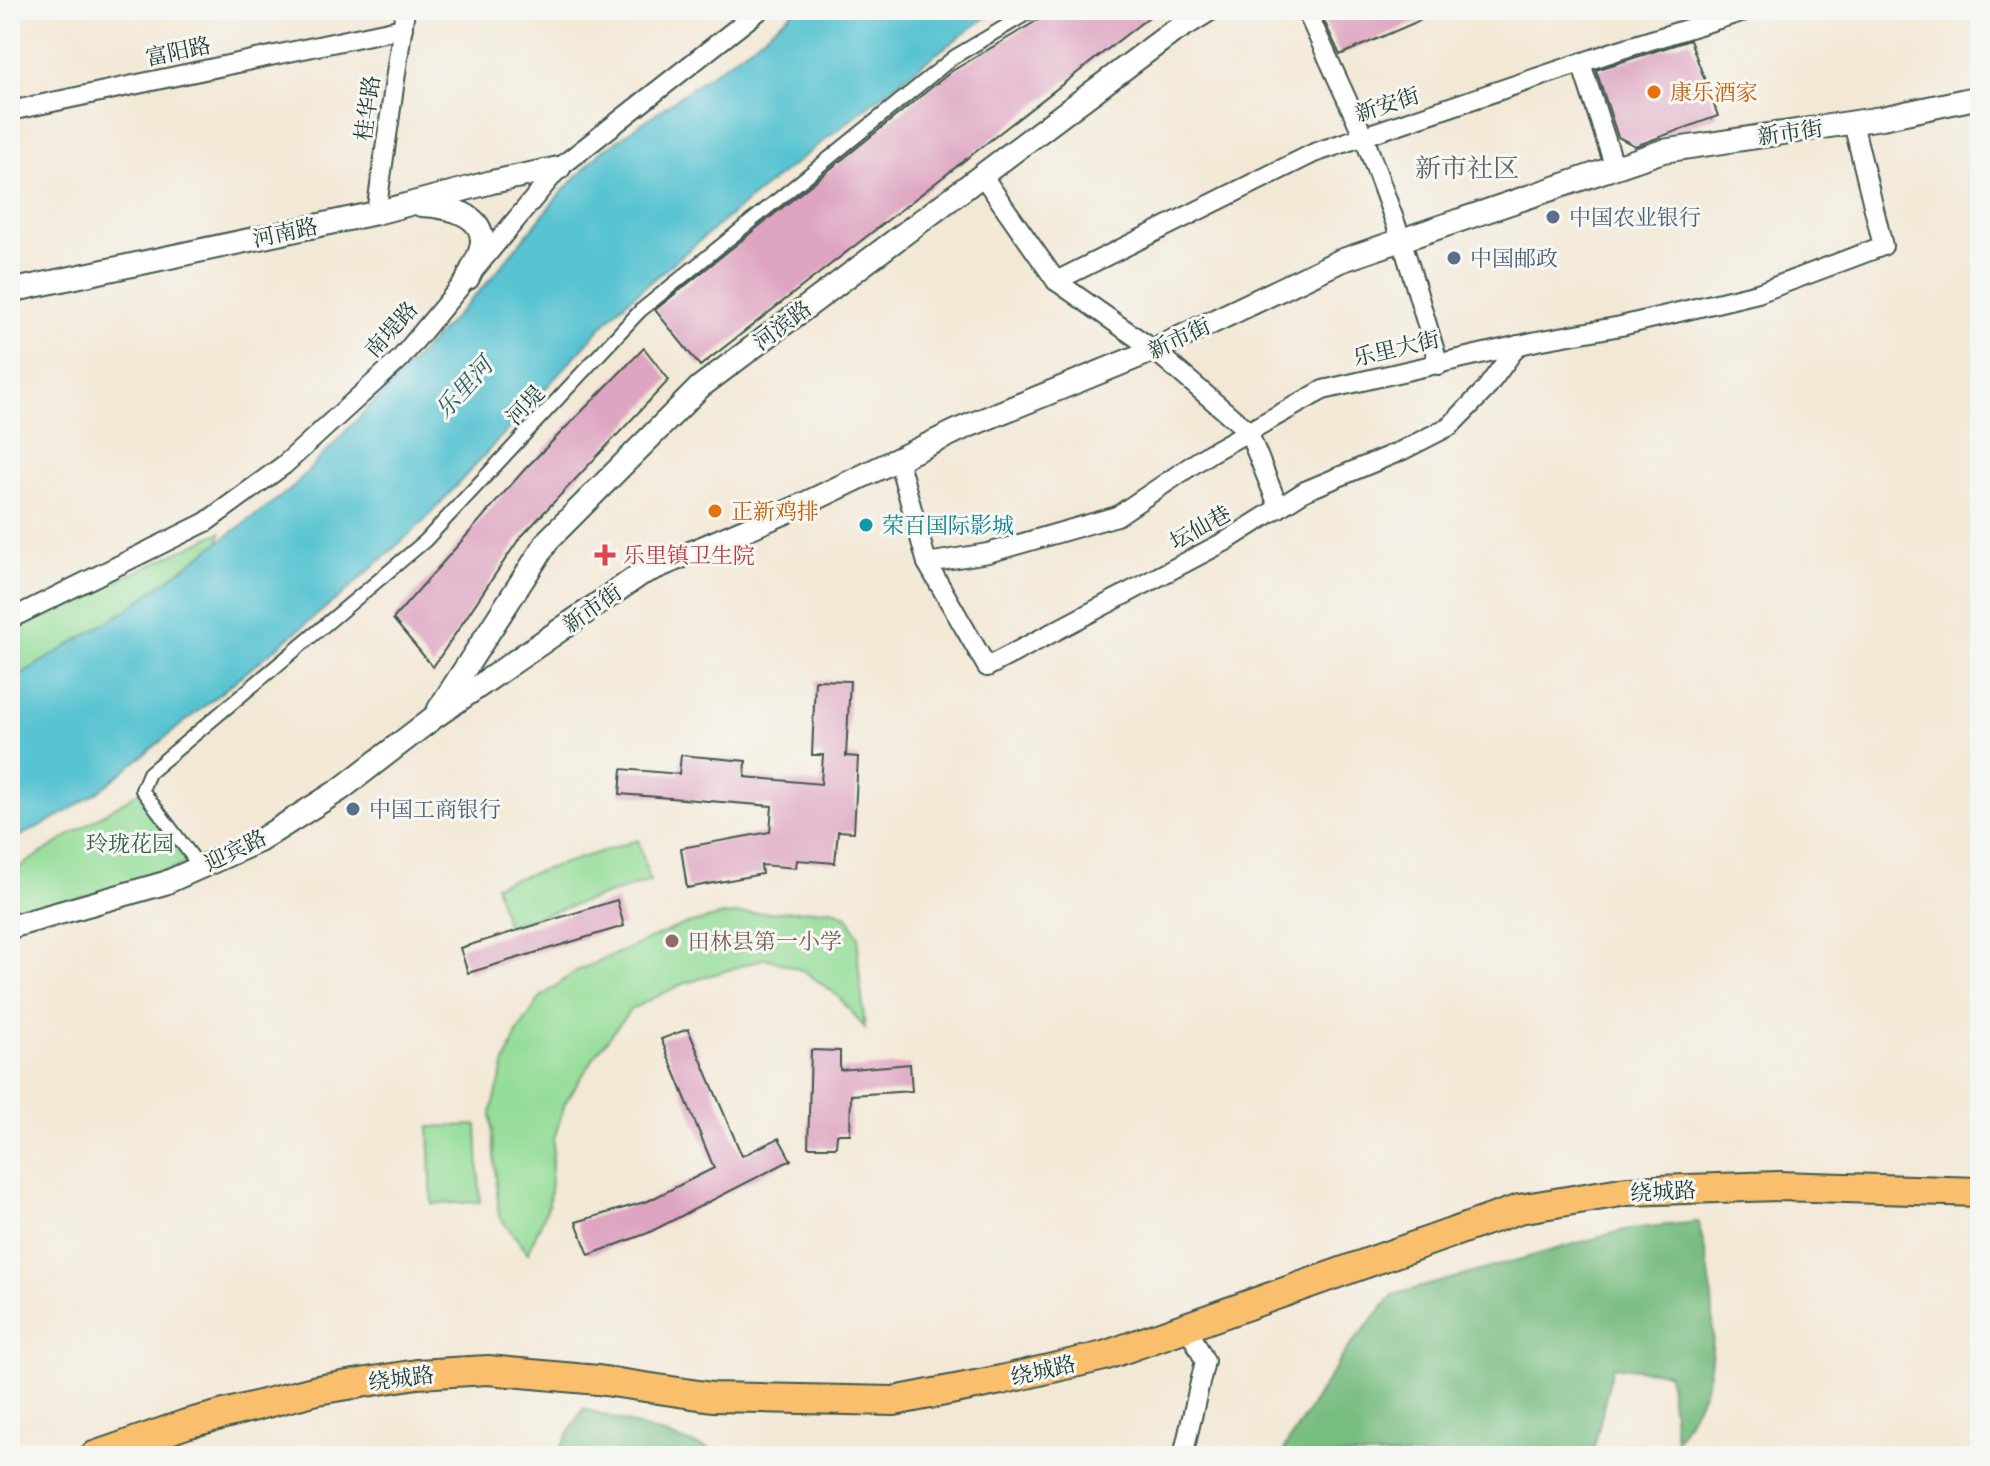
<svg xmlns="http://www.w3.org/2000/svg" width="1990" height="1466" font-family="'Libre Caslon Text','Noto Serif SC',serif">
<rect width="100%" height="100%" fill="#f6f6f2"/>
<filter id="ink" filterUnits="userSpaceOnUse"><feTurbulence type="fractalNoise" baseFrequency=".0125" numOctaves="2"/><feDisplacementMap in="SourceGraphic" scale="16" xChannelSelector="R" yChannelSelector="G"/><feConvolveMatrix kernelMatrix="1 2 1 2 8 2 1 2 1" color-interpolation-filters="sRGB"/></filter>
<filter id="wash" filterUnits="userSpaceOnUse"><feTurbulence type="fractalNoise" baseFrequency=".006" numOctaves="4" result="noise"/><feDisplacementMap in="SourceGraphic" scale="32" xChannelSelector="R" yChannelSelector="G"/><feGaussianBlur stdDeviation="1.8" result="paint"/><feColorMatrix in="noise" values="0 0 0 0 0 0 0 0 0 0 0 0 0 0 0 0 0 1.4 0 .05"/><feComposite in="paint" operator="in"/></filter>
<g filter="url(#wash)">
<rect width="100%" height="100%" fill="#f3e8d6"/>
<g fill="#94dd98" stroke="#5a8d66" stroke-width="2">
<polygon points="221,532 219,542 127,610 10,681 10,631"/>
<polygon points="142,790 196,861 118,888 10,916 10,873"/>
<polygon points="638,840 650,881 507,926 495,885"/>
<polygon points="832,909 847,916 859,937 858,960 865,1028 837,995 804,971 766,958 680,985 631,1009 595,1056 565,1103 554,1139 549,1204 528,1253 499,1216 491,1113 505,1063 517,1033 541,997 576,971 680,926 723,915"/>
<polygon points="477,1125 480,1202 432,1204 429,1127"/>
</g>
<g fill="#77bc80" stroke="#4b7c5a" stroke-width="2">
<path d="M1698 1222C1712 1272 1719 1330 1707 1381 1702 1401 1686 1423 1676 1441L1668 1373 1613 1366 1592 1456H1283L1285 1447 1346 1351 1393 1295 1628 1229Z"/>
<polygon points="583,1408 730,1456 556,1456"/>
</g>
<polygon fill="#58c3d2" stroke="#3c8083" stroke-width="2" points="796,10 996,10 910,73 751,198 620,307 424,521 344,593 98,792 58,817 10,841 10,681 127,610 291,489 488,282 559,195 601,152 751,46"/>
<g id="blocks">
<g fill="#dea4c1">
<polygon points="1055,10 1158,10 700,366 655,310 952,71"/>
<polygon points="1319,10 1444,10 1340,55"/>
<polygon points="1690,40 1718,116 1635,146 1618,137 1596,70"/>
<polygon points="644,348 669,380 519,539 433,667 393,619 525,469"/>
<polygon points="815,680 850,681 846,756 858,757 854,832 838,831 835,863 797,860 796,868 761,865 762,874 687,888 681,848 770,832 772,806 620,794 622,769 679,774 681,755 746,761 745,777 821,784 823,755 812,755"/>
<polygon points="617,900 624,926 468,973 460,948"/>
<polygon points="688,1029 742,1156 779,1138 791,1160 648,1233 589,1255 576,1222 648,1201 714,1168 661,1039"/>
<polygon points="811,1050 840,1051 840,1070 910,1064 912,1091 851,1095 850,1134 837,1134 836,1147 808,1147"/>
</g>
</g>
</g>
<g filter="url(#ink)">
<use href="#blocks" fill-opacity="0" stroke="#3f574c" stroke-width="2"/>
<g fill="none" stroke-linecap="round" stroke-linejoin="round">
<g stroke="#3f574c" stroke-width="16">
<polyline id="pedestrian" points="200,867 142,790 149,773 425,541 640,311 954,57 1033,10"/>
</g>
<g stroke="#3f574c" stroke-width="22">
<g id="minor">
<polyline points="1306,10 1364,137 1402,241 1439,365"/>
<polyline points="1581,63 1615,168"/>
<polyline points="10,111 403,28"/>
<polyline points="982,175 1056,281 1154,350 1248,431 1279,508"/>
<polyline points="376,213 405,10"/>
<polyline points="1056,281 1314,153 1619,50 1748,10"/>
<polyline points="898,459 927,563 988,553 1117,516 1210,453 1323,390 1537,341 1621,326 1758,293 1883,246 1853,123"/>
<polyline points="927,563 987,667 1226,541 1305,491 1403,450 1450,426 1485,390 1518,345"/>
<polyline points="10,619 206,522 284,465 400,359 559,168 760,10"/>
<polyline points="1183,1456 1205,1361 1187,1326"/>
</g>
</g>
<g stroke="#3f574c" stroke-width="26">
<g id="tertiary">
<path d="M421 205C444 206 489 213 481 248 479 258 472 268 468 278"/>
<polyline points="10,291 376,213 492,182 559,168"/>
<polyline points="439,709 549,539 700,387 1170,34 1209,10"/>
<polyline points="10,927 165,883 259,841 341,789 433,718 641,574 798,507 963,428 1154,350 1340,261 1663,151 1882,118 1980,97"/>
</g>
</g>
<g stroke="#3f574c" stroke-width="32">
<polyline id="trunk" points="94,1456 186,1424 317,1390 417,1374 488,1370 598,1380 712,1397 894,1401 1001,1380 1104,1356 1519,1209 1627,1191 1778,1186 1980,1192"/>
</g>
<use href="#pedestrian" stroke="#fff" stroke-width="12"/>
<use href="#minor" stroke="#fff" stroke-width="18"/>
<use href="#tertiary" stroke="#fff" stroke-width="22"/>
<use href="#trunk" stroke="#f9bf6d" stroke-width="28"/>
</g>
</g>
<g fill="#e8710a" stroke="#f6f6f2" stroke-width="3">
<circle cx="1654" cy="92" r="8"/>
<circle cx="715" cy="511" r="8"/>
</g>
<g fill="#5c6f8a" stroke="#f6f6f2" stroke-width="3">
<circle cx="1553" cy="217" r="8"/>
<circle cx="1454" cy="258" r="8"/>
<circle cx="353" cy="809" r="8"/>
</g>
<circle fill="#0f9aa8" stroke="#f6f6f2" stroke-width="3" cx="866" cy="525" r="8"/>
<path fill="#e0444e" stroke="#f6f6f2" stroke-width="3" d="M601 543h8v8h8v8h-8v8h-8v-8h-8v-8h8z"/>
<circle fill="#8d6e63" stroke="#f6f6f2" stroke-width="3" cx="672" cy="941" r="8"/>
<g text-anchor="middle" stroke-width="6" stroke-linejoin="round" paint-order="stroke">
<g font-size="22" fill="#1f3d34" stroke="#f6f6f2">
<text transform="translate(178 51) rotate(-12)" y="8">富阳路</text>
<text transform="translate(1387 104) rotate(-18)" y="8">新安街</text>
<text transform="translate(367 108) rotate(-82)" y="8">桂华路</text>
<text transform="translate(1790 132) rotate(-8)" y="8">新市街</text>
<text transform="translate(285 232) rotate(-12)" y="8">河南路</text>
<text transform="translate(782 325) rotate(-37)" y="8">河滨路</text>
<text transform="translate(391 329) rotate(-48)" y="8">南堤路</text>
<text transform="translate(1179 338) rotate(-25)" y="8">新市街</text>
<text transform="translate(1396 348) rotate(-13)" y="8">乐里大街</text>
<text transform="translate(525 405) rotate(-47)" y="8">河堤</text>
<text transform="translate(1200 527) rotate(-29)" y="8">坛仙巷</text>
<text transform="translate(592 608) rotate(-35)" y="8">新市街</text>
<text transform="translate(235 850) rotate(-26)" y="8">迎宾路</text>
<text transform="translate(1663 1191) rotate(-3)" y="8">绕城路</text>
<text transform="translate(1043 1370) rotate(-13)" y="8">绕城路</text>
<text transform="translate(401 1378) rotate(-7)" y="8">绕城路</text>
</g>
<g font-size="22" fill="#c56008" stroke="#f6f6f2" text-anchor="start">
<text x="1670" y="100">康乐酒家</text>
<text x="731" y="519">正新鸡排</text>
</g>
<g font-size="22" fill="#4e5e75" stroke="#f6f6f2" text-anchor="start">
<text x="1569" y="225">中国农业银行</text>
<text x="1470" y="266">中国邮政</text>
<text x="369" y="817">中国工商银行</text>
</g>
<g font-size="22" fill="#0d838f" stroke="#f6f6f2" text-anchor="start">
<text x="882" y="533">荣百国际影城</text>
</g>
<g font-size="22" fill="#be3a42" stroke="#f6f6f2" text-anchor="start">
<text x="623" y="563">乐里镇卫生院</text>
</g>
<g font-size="22" fill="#365d48" stroke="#f6f6f2">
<text x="130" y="851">玲珑花园</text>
</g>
<g font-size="22" fill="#785e54" stroke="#f6f6f2" text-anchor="start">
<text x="688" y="949">田林县第一小学</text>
</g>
<g font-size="24" font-style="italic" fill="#2d5e5c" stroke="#f6f6f2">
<text transform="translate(464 388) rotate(-48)" y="8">乐里河</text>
</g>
<g font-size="26" fill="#626165" stroke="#f6f6f2">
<text x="1467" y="177">新市社区</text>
</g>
</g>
<rect width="1990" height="1466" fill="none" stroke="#f6f6f2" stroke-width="40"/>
</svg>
